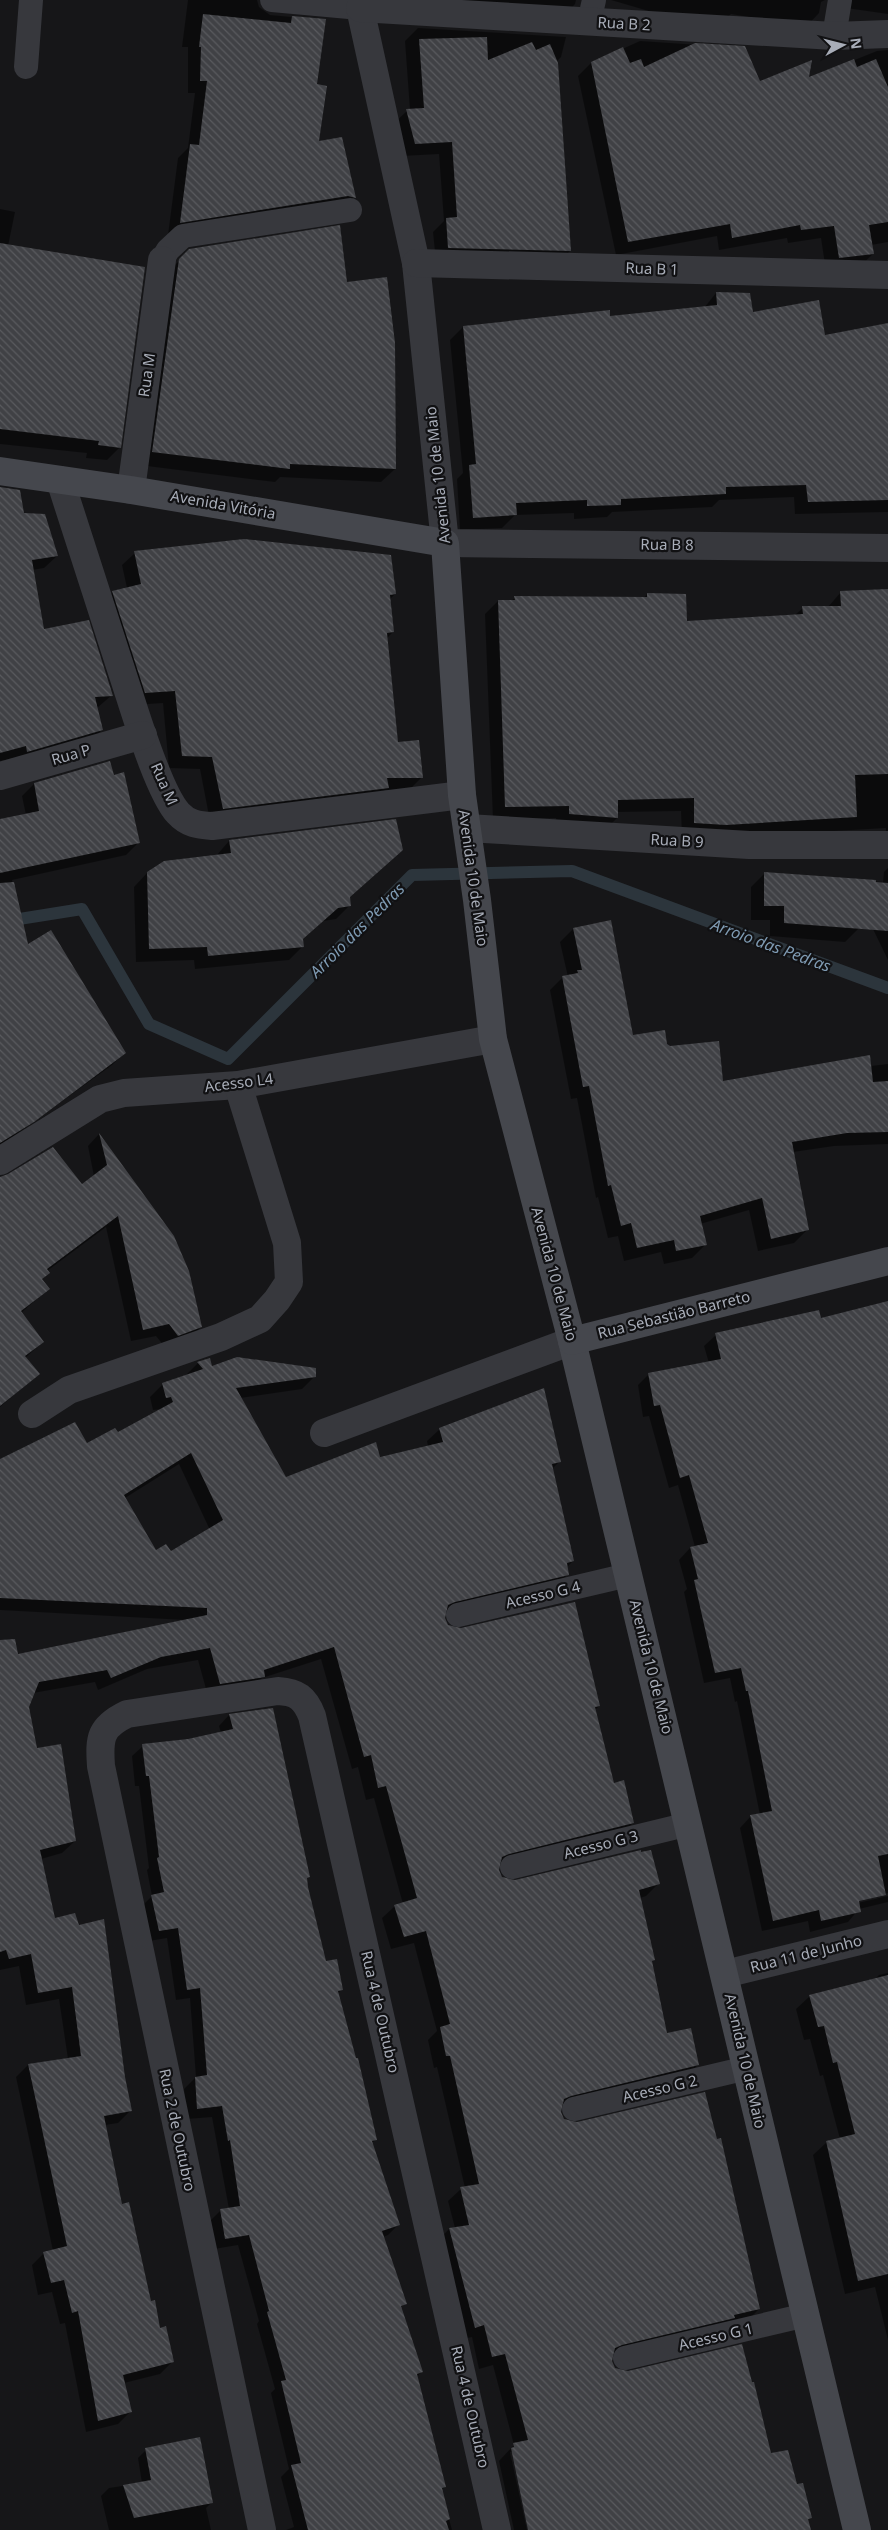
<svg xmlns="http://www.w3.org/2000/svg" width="888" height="2530" font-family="'Noto Sans',sans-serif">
<defs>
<pattern id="building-back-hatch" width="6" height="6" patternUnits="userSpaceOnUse" patternTransform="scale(1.25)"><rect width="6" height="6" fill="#404145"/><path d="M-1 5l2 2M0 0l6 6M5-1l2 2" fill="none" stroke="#595a5e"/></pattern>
</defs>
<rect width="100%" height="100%" fill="#161618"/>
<g fill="#0007" fill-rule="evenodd">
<polygon points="188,0 257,0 259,7 270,15 324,20 315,85 318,143 354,197 341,210 168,235 178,158 188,148 195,93 188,93 188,47 182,47"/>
<polygon points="385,0 576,0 575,4 562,18"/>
<polygon points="611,0 825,0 821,2 819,13 806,27 731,14 717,27 693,24"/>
<polygon points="829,0 888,0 888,14 839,7"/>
<polygon points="418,28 566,37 561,57 556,62 570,251 557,264 436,261 433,232 444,221 439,154 402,156 394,123 407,111 410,110 405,41"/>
<polygon points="640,41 744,48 759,83 807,79 877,51 888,50 888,242 871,245 873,254 859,267 826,271 821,238 788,243 787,238 719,250 717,236 616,255 578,76 591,63"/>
<polygon points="0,209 15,212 8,246 120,447 107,460 86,458 87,453 0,444"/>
<polygon points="190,250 346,283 395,469 381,482 280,477 275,482 139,465 164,276"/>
<polygon points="716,293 752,313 824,336 888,323 888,512 795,514 794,497 719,500 712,507 612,512 607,517 574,519 574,513 515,515 502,528 460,530 457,479 463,473 450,340 463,327 609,318 704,308"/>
<polygon points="0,520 57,556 44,568 32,570 43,631 112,695 97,708 102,730 89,742 0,761"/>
<polygon points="135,553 395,594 389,600 393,632 386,639 397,744 422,777 409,790 385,790 375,800 210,821 200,769 169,768 163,703 133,705 100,605 113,592 127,588 122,565"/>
<polygon points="888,591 888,850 885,846 886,828 712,838 682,836 681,811 617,812 617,818 604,831 557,827 556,818 493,820 485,614 498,601 511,601 515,598 644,598 647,594 686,622 795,615 803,608 828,607 841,592"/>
<polygon points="113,776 138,843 126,855 12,880 22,923 0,938 0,821 26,815 22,796 34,784"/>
<polygon points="229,841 348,898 349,906 336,919 323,921 302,940 302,947 289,960 195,969 194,960 136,962 134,887 147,873 216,856"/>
<polygon points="888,868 888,960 856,894 869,881 883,882 884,872"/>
<polygon points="765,873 859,928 845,942 770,936 770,920 751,920 751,887"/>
<polygon points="573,929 632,1036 666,1045 722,1083 888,1064 888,1144 834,1146 793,1152 807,1230 794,1243 758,1251 749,1210 700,1224 705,1245 692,1258 664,1264 661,1252 624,1261 618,1236 608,1238 598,1197 596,1198 577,1098 571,1099 550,990 563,977 568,977 560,942"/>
<polygon points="0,966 124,1053 112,1065 0,1146"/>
<polygon points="99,1134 172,1236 201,1327 188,1339 165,1347 156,1336 131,1341 106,1227 47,1271 48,1273 41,1280 48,1289 21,1313 43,1342 25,1358 38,1374 0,1407 0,1203 82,1186 94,1176 88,1146"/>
<polygon points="888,1302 888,1893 852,1901 853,1904 888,1896 888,1902 859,1909 848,1922 810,1932 808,1921 762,1931 740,1828 751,1816 760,1815 737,1701 735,1702 730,1678 704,1683 684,1592 687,1589 679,1560 690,1548 695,1547 678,1485 669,1488 649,1416 643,1417 638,1385 649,1374 709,1363 704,1346 716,1335 820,1319"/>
<path d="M198 1363 211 1367 314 1377 302 1389 240 1398 286 1478 428 1446 427 1441 440 1429 560 1461 552 1469 573 1561 566 1568 568 1574 555 1587 445 1613 443 1618 448 1626 599 1706 595 1710 613 1785 633 1823 620 1835 499 1865 497 1870 502 1878 515 1882 658 1884 646 1896 640 1898 654 1959 651 1963 667 2034 698 2065 685 2077 561 2107 559 2112 564 2120 759 2309 747 2321 721 2330 612 2356 610 2361 615 2369 770 2455 796 2486 810 2517 807 2520 810 2530H530L513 2452H510L527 2530H514L499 2461 514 2445 493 2365 479 2369 472 2337 462 2339 437 2242 449 2229 455 2228 448 2201 461 2189 465 2188 437 2067 434 2068 428 2040 437 2031 414 1943 391 1949 382 1918 395 1906 403 1904 374 1798 366 1800 358 1767 352 1769 321 1659 262 1678 251 1689 208 1696 198 1660 147 1669 98 1690 95 1682 33 1693 28 1707 36 1749 75 1841 62 1853 41 1859 54 1919 124 2077 131 2110 118 2123 105 2125 121 2205 150 2302 172 2362 160 2374 124 2383 131 2411 118 2424 86 2432 65 2323 60 2324 52 2292 38 2295 32 2265 44 2253 53 2251 16 2077 28 2065 68 2059 59 1999 26 2005 19 1966 0 1970V1659L185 1620 0 1610V1461L87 1445 117 1434 162 1409 153 1410 150 1397 163 1384 186 1375ZM179 1464 210 1530 170 1553 155 1552 125 1498Z"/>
<polygon points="229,1715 308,1877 306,1879 325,1963 342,1989 338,1994 375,2140 372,2143 399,2224 388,2235 383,2237 405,2303 400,2308 422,2371 417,2377 445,2487 441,2490 452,2530 286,2530 294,2527 281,2477 289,2469 271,2393 275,2389 257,2324 259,2321 238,2245 214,2249 210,2221 221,2210 229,2209 212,2117 187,2119 184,2089 196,2077 190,1998 176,2000 167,1938 149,1941 141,1907 152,1896 147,1870 149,1868 139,1786 135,1786 132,1756 143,1746 189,1741 221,1733 219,1726"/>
<polygon points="888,1973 888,2340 875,2287 845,2294 813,2155 827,2142 840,2139 823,2075 820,2076 810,2039 804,2040 796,2009 810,1996 874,1980 879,1975"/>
<polygon points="146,2450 212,2502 206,2508 211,2530 109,2530 101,2496 109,2488 142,2483 138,2458"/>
</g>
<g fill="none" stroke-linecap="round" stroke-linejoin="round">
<polyline stroke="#2c353c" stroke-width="12" points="0,922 82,909 149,1024 228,1059 412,875 572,871 888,988"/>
</g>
<g fill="url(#building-back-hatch)" fill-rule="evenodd">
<polygon points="203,14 291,23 292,16 326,19 317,84 327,86 319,141 342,137 356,198 348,196 180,223 190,144 199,145 207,81 200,81 201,47 199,47"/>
<polygon points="487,37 488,60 532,42 536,50 550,44 558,63 571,251 448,248 446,218 457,217 452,142 415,144 406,109 424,108 419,39"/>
<polygon points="695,43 745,46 760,81 812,60 809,77 854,59 857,67 876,59 888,87 888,222 869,225 874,254 839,258 834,226 801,230 800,225 732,238 730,224 628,242 591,62 623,47 630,63 641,59 644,67"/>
<polygon points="340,225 347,282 387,277 395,343 396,469 290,464 290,469 152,452 179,259 189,249"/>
<polygon points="0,243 145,267 121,448 98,445 99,441 0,429"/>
<polygon points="716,292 750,293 753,312 819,300 825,335 888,323 888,500 808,502 806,485 726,487 726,494 621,499 621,505 587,506 587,500 516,503 517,515 473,518 469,465 476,464 463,326 610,310 610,316 717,305"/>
<polygon points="0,487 20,490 24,513 45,514 58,556 32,560 44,629 89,620 113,696 95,697 103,730 27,752 26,746 0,753"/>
<polygon points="244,539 391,555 396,594 390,595 394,632 387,633 398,742 419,740 423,778 387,778 389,788 223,809 212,757 182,756 175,691 145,693 112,591 141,584 134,551"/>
<polygon points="888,589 888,774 855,775 857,817 726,825 694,823 694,798 618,800 618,818 569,814 569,806 505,807 498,600 515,600 514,596 647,597 647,593 686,594 687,621 803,614 802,606 841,606 840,591"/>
<polygon points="110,761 114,775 124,772 140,843 0,873 0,819 39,811 34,783"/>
<polygon points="396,819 403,850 350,897 351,906 338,908 303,939 304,947 208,956 207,947 149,949 147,872 164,861 231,853 229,840"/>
<polygon points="764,872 876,880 876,882 888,883 888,931 784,923 784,906 764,906"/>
<polygon points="14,882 28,944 51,930 126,1053 34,1122 0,1143 0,883"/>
<polygon points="611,920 633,1035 665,1030 667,1044 670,1046 719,1041 723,1081 870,1055 873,1082 888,1081 888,1132 847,1133 792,1142 809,1230 771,1239 762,1198 700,1216 707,1245 676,1251 674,1240 637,1248 631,1223 621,1226 611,1185 608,1186 589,1086 583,1087 562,976 578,973 577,970 582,970 573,928"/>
<polygon points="99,1133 174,1236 189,1271 202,1327 178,1336 169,1324 143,1330 118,1216 47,1269 50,1273 42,1279 50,1289 21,1311 44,1342 25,1356 40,1374 0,1406 0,1177 8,1174 53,1147 82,1184 107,1165"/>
<polygon points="888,1301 888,1854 878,1856 886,1895 859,1901 861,1912 821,1921 819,1910 773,1921 750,1815 772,1811 748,1691 746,1691 741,1668 715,1673 694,1580 698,1579 690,1547 708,1543 689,1475 680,1478 660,1405 654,1406 648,1373 721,1359 715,1333 819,1310 821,1318"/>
<path d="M237 1357 316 1368V1377L236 1388 286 1477 376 1442 380 1457 443 1442 439 1428 544 1388 561 1462 552 1464 574 1561 567 1563 569 1575 455 1602 448 1605 445 1618 448 1625 461 1628 575 1602 600 1706 595 1707 614 1783 624 1780 634 1823 509 1854 502 1857 499 1870 502 1877 515 1880 641 1850V1852L651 1850 660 1884 639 1890 655 1960 652 1961 667 2033 691 2028 699 2065 571 2096 564 2099 561 2112 564 2119 577 2122 705 2092 717 2139 721 2138 760 2309 734 2315 735 2318 622 2345 615 2348 612 2361 615 2368 628 2371 742 2344 752 2382H754L771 2453 788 2450 797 2484 803 2483 812 2518 808 2519 811 2530H528L511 2448 514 2447 513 2443 528 2440 505 2354 492 2357 484 2325 475 2328 449 2228 469 2225 460 2187 479 2184 450 2056H446L440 2027 450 2024 426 1931 404 1937 394 1905 417 1898 386 1786 378 1788 371 1755 364 1757 334 1647 264 1670 265 1677 220 1684 210 1648 161 1657 111 1678 107 1670 39 1682 29 1707 37 1748 61 1744 76 1841 40 1850 55 1918 75 1913 79 1925 104 1919 125 2077 132 2111 104 2116 122 2204 129 2202 151 2301 155 2300 160 2328 166 2326 174 2362 123 2375 132 2412 98 2421 78 2311 72 2313 64 2280 51 2283 43 2252 67 2246 28 2064 81 2056 72 1987 38 1993 31 1954 9 1959 6 1950 0 1952V1640L15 1639 18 1654 207 1615V1608L0 1598V1459L75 1422 87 1443 115 1428 118 1432 173 1402 171 1397 166 1398 162 1383 203 1369 197 1362 210 1358 212 1366ZM191 1453 223 1520 171 1551 166 1544 156 1550 124 1495Z"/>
<polygon points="273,1708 310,1877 307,1878 308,1887 326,1961 337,1959 343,1990 338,1991 356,2058 358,2058 377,2140 372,2141 400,2225 382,2231 407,2304 401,2306 423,2372 417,2374 446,2487 442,2488 450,2519 446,2521 449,2530 308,2530 291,2465 301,2463 281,2381 286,2380 267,2312 269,2311 249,2235 225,2239 220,2209 240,2206 230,2140 228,2141 222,2106 197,2109 195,2077 207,2075 200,1988 187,1990 178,1928 159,1931 151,1895 164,1892 157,1858 159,1857 149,1776 146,1776 142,1744 188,1739 233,1729 229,1714"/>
<polygon points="888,1975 888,2274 858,2281 826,2141 855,2134 837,2062 833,2063 824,2026 818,2027 809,1995"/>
<polygon points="200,2437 213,2503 134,2518 123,2485 151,2480 145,2448"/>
</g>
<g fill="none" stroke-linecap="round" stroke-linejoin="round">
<g stroke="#37383d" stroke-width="24">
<polyline points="272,0 360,8"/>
<polyline points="589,22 594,0"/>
<polyline points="834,36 840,0"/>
<polyline points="26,67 31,0"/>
<polyline points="162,260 168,250 183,236 350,210"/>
<polyline points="458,1615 628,1575"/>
<polyline points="512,1867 689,1824"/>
<polyline points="574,2109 747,2068"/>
<polyline points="625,2358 806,2315"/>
</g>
<g stroke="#37383d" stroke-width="28">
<polyline points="360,0 360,8 416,263 445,543 888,548"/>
<polyline points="360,8 834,36 888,34"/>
<polyline points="416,263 888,275"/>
<path d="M60 480C83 552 107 625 130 697 139 725 160 793 178 813 188 824 198 825 212 826L462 795"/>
<polyline points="131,490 162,260"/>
<polyline points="0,776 143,735"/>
<polyline points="467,828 749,845 888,845"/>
<polyline points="0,1161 100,1099 124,1093 238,1085 493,1039"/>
<polyline points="32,1414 69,1390 221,1337 260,1319 277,1300 289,1282 287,1243 238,1085"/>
<polyline points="324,1433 572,1341"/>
<polyline points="725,1974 888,1934"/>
<path d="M262 2530 101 1766C99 1738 100 1727 127 1714L278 1691C297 1692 305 1698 312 1716L497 2530"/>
</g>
<g stroke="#45474d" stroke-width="28">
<polyline points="0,471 131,490 445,543 462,795 477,900 493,1039 572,1341 857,2530"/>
<polyline points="572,1341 888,1261"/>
</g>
</g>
<g text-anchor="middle" stroke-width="4.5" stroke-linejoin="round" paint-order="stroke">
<g font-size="15" fill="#a8adb8" stroke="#111113">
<text transform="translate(624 24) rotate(3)" y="5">Rua B 2</text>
<text transform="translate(652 269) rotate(2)" y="5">Rua B 1</text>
<text transform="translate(147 375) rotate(-82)" y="5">Rua M</text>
<text transform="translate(438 475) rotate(-96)" y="5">Avenida 10 de Maio</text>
<text transform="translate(223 505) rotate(10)" y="5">Avenida Vitória</text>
<text transform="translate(667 545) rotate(1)" y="5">Rua B 8</text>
<text transform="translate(71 755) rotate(-16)" y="5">Rua P</text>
<text transform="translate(164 784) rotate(66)" y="5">Rua M</text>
<text transform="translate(677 841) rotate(3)" y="5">Rua B 9</text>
<text transform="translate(473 878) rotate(82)" y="5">Avenida 10 de Maio</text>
<text transform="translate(239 1083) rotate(-7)" y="5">Acesso L4</text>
<text transform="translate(554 1274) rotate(75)" y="5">Avenida 10 de Maio</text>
<text transform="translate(674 1315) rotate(-14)" y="5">Rua Sebastião Barreto</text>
<text transform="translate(543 1595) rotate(-13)" y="5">Acesso G 4</text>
<text transform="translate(651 1667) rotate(76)" y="5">Avenida 10 de Maio</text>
<text transform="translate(601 1845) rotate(-14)" y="5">Acesso G 3</text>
<text transform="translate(806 1954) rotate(-14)" y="5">Rua 11 de Junho</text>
<text transform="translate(380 2012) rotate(77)" y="5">Rua 4 de Outubro</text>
<text transform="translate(745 2061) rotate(77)" y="5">Avenida 10 de Maio</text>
<text transform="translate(660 2089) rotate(-13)" y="5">Acesso G 2</text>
<text transform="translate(177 2130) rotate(78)" y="5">Rua 2 de Outubro</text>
<text transform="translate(716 2337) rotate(-13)" y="5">Acesso G 1</text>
<text transform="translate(470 2407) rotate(77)" y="5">Rua 4 de Outubro</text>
</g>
<g font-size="16" font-style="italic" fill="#7f9bb3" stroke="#111113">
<text transform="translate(357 930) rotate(-45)" y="6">Arroio das Pedras</text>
<text transform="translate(771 945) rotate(20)" y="6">Arroio das Pedras</text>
</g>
</g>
<g transform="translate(843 45) rotate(83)" stroke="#111113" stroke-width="4" paint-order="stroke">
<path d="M0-4L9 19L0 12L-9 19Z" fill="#a8adb8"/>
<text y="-8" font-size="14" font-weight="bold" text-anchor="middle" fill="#a8adb8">N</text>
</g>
</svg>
